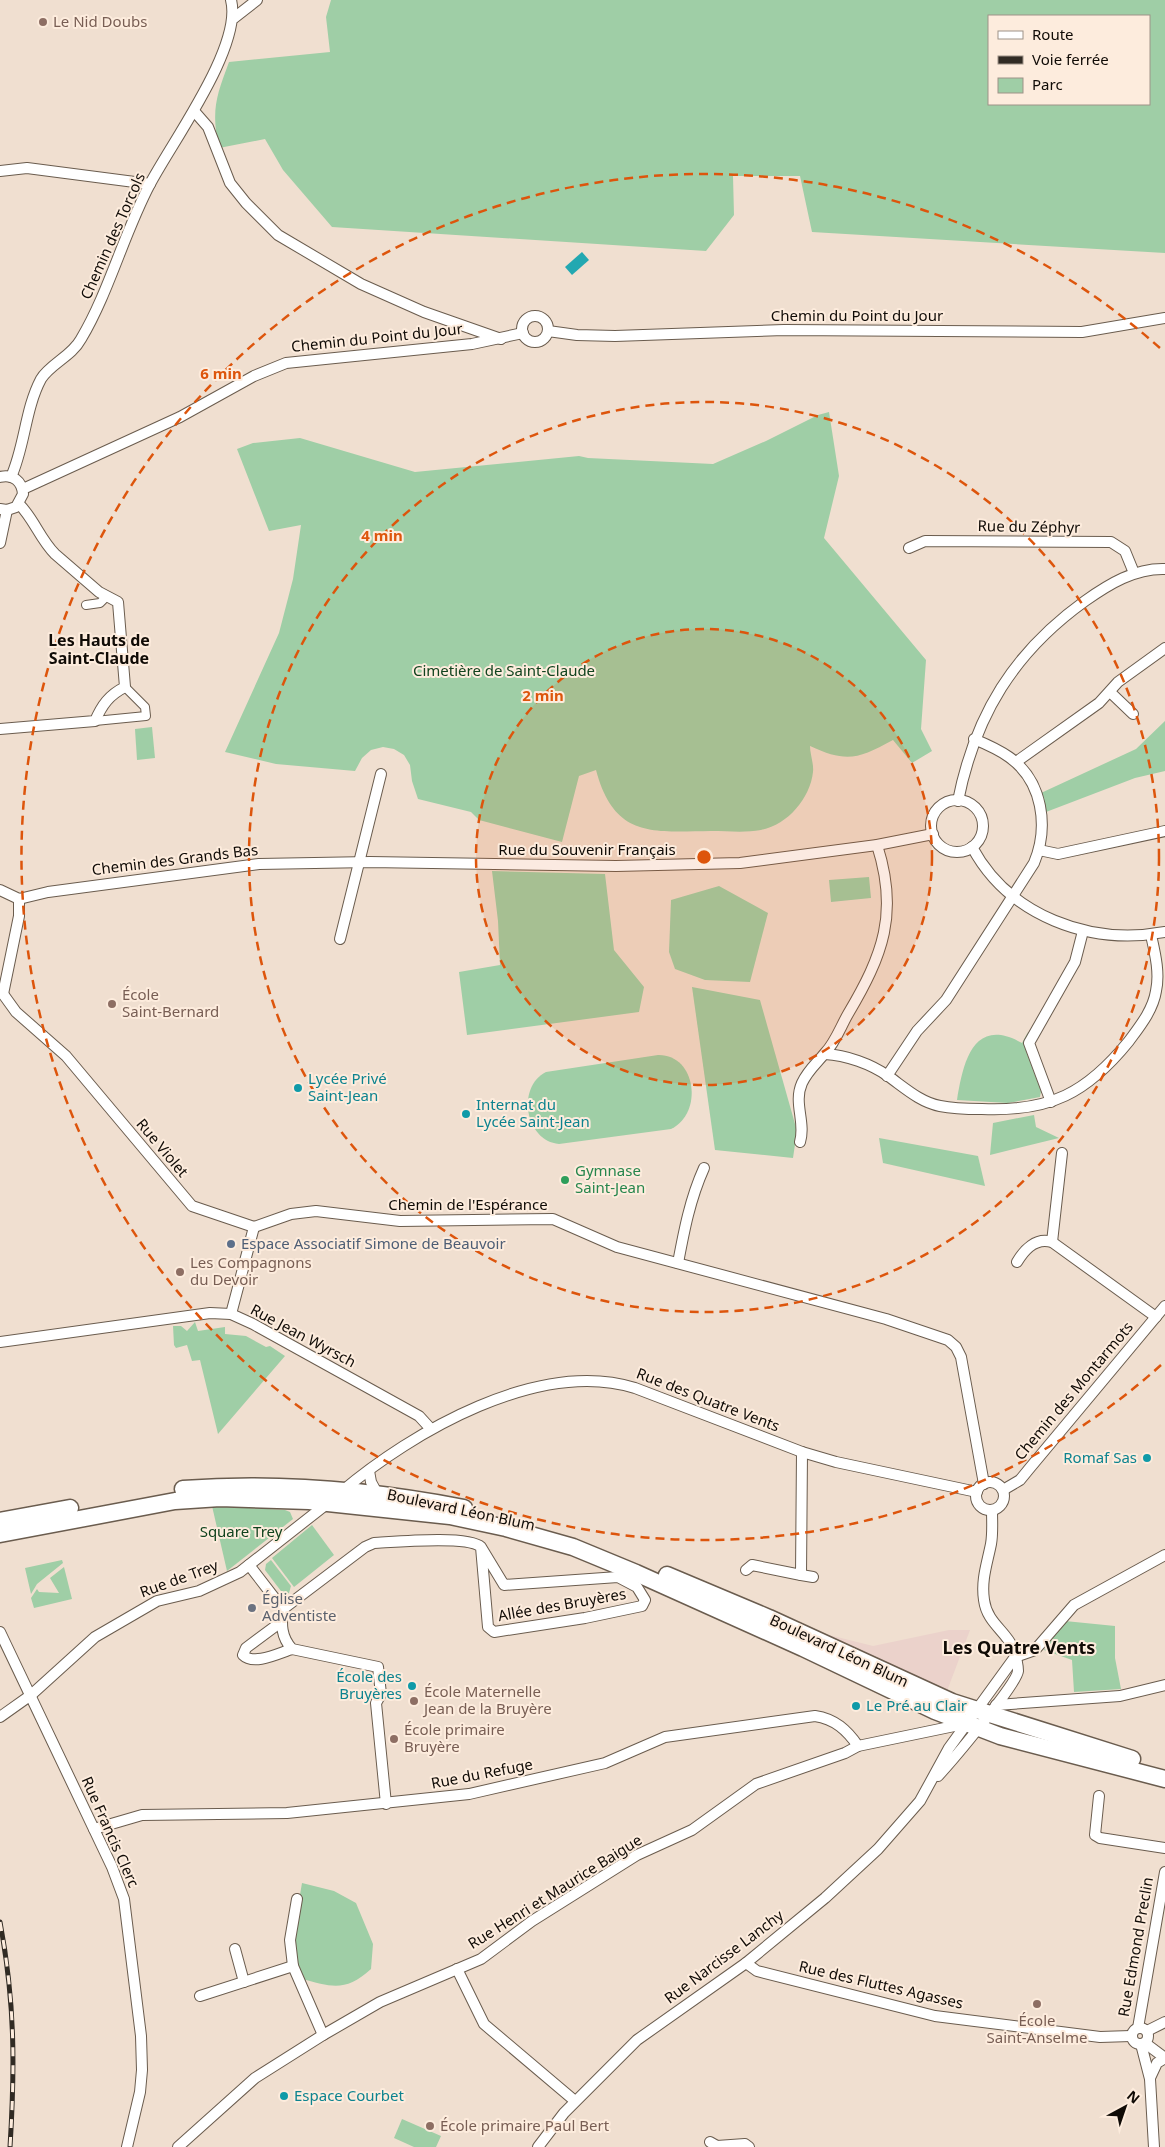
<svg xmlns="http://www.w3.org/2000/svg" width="1165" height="2147" font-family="'Noto Sans',sans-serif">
<rect width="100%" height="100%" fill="#f0dfd0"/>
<polygon fill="#ebd2cb" points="949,1630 970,1630 947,1691 817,1632 873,1646"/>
<g fill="#9fcea6" fill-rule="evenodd">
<path d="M331 0H1165V253L812 232 800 176H733L734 215 706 251 332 227 283 170 265 139 219 148C211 110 216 97 229 62L330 52 326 17ZM989 16H1149V104H989Z"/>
<path d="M829 412 839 476 824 538 926 660 921 729 932 751 912 763 893 740C858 759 847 763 810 746 810 754 814 764 813 772 810 799 787 825 761 830 745 833 727 831 711 831 652 832 614 838 596 770L579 776 562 842 479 820 471 812 418 799 412 781 410 765 404 755 394 749 383 747 371 750 362 758 355 771 276 764 225 752 279 633 293 579 301 525 269 531 237 449 253 443 300 438 415 472 579 456 588 458 713 464 766 441 818 415Z"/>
<polygon points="1165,721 1165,771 1135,778 1046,812 1041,793 1136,749"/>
<polygon points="152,727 155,758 137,760 135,729"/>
<polygon points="492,871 605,874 614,950 644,987 639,1012 467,1035 459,972 500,965 498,921"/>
<polygon points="869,877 871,898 831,902 829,880"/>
<polygon points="719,886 768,913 750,982 705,980 675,969 669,952 671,900"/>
<polygon points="692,987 760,1000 797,1131 793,1158 715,1150"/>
<path d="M1028 1032 1026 1051 1041 1091 1040 1097 1008 1103 957 1100C963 1065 972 1015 1022 1043Z"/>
<path d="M658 1055C696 1054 704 1113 671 1129L559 1144C525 1141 516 1087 546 1072Z"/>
<polygon points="1034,1115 1036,1127 1059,1138 990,1155 993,1123"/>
<polygon points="879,1138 978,1156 985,1186 883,1163"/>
<polygon points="195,1322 198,1331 225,1327 225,1334 246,1336 266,1347 270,1346 285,1356 218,1434 200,1360 192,1361 187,1345 176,1348 174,1345 173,1326 181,1326 187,1331"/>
<polygon points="212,1506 285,1510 290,1512 293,1519 227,1571"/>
<polygon points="312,1525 334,1555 294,1587 272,1558"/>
<polygon points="62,1560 63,1563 37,1584 31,1594 25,1568"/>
<polygon points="271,1560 291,1586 289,1593 284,1595 265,1570 266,1564"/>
<polygon points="64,1567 72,1599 34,1608 31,1598 37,1589 39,1592 59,1593 50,1578"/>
<polygon points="1065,1621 1115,1626 1115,1658 1121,1689 1074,1692 1072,1660 1044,1650"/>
<path d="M302 1883 334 1891 356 1903 373 1944 371 1969C346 1992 332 1987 302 1979 292 1944 296 1918 302 1883Z"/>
<polygon points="402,2119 441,2136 436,2147 414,2147 394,2138"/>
</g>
<polygon fill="#23a8b1" points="582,252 589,260 572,275 565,267"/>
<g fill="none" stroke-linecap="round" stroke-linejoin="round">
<g stroke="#6a5c4e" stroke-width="10">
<g id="pedestrian">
<polyline points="86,605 100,603 106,597"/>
<polyline points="95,721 146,716 145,707 125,687"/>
</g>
</g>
<g stroke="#6a5c4e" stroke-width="12">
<g id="minor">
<polyline points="234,18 257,0"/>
<polyline points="194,111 208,127 230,183 246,203 278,235 361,284 424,312 501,339"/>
<polyline points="0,171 27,168 150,184"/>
<circle cx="535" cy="329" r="13"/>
<polyline points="548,331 577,335 615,336 784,330 1082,332 1165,318"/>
<path d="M0 477C13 474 22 481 23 494L16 507 7 510 0 509"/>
<path d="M11 477C25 446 25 409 41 379 50 364 72 356 81 339 109 292 124 233 150 184 172 142 243 46 231 0"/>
<polyline points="23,489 180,417 254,376 286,363 472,344 523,333"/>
<polyline points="0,543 7,510"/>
<polyline points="909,548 925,541 1111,542 1125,551 1134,573"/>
<polyline points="1110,692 1133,714"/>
<path d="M0 729 95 721C102 705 109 695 125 687L118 602 99 592 55 554C40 539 34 519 19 504"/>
<polyline points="1016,762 1099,703 1118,682 1165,648"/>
<circle cx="957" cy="826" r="26"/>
<path d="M958 801C975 715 1014 652 1085 601 1109 584 1135 568 1165 569"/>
<path d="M972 847C1009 916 1090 946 1165 932"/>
<polyline points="1039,850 1058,854 1165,831"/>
<polyline points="0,890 19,899 48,892 259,864 370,862 616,866 740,863 877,845 933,834"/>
<polyline points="340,939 381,774"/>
<polyline points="3,994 16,1012 66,1056 192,1206 254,1227"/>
<polyline points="3,994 19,916 19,899"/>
<path d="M825 1054C846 1055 871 1064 888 1076 905 1088 920 1102 940 1106 954 1109 968 1109 982 1109 1050 1112 1087 1093 1129 1041 1140 1026 1153 1010 1156 991 1160 973 1155 953 1151 935"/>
<path d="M887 1076 917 1031 946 1000 1034 863C1049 827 1043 781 1009 757 998 749 986 744 974 739"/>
<polyline points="1051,1102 1029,1043 1075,962 1083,931"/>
<path d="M800 1142C806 1122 793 1103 802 1083 808 1070 817 1063 825 1053 835 1043 841 1026 848 1014 883 955 899 913 877 845"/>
<polyline points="254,1227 291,1214 316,1211 400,1221 553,1219 617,1247 886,1319 948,1340 956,1347 961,1357 984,1484"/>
<polyline points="1052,1242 1062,1153"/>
<path d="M1017 1262C1024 1250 1036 1237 1052 1242L1156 1317"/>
<path d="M678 1263C684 1231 690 1199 704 1168"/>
<polyline points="231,1314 254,1227"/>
<polyline points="0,1342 210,1313 231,1314 253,1324 419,1416 430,1428"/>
<polyline points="369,1471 371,1482 377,1493"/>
<circle cx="990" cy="1496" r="14"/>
<polyline points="1003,1490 1020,1480 1029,1469 1165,1306"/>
<path d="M341 1492C412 1432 539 1358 635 1388L802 1452 836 1462 977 1492"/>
<path d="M249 1565 283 1609C281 1624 281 1637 292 1649L378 1667 381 1694 376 1703 386 1804"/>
<polyline points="746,1570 752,1565 801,1575 802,1452"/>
<polyline points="801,1575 813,1577"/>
<path d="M283 1609 365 1547 374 1543C394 1542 468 1535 481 1547L488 1627 494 1632 585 1618 642 1606 645 1600 637 1587 618 1577 504 1585 481 1547"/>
<path d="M281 1622 246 1648 243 1655C254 1666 279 1653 292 1649"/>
<polyline points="0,1632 112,1867 124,1899 141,2036 142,2070 140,2092 127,2147"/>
<polyline points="1015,1657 1035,1650 1074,1605 1165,1555"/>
<polyline points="996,1705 1120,1696 1165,1685"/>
<polyline points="0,1717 31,1695 95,1637 157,1601 199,1591 240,1572 328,1503"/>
<path d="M938 1776C951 1762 1017 1684 1018 1671 1018 1665 1015 1654 1013 1648 1006 1631 987 1623 984 1600 981 1580 987 1564 991 1544 993 1533 992 1522 992 1510"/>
<polyline points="1099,1796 1095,1835 1100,1838 1165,1848"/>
<path d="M94 1829 142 1815 287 1813 469 1794 605 1763 665 1737 815 1716C835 1719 847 1730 858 1746"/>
<polyline points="235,1949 244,1982"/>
<polyline points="746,1963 757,1971 935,2016 1100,2037 1131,2036"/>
<polyline points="293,1966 290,1940 297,1899"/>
<polyline points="457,1969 484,2024 575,2101"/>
<polyline points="200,1996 293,1966 323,2035"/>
<circle cx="1140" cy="2036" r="8"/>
<polyline points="1138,2028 1165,1872"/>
<polyline points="1147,2031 1165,2022"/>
<polyline points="1145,2043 1165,2058"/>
<polyline points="1141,2044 1150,2079 1154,2147"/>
<polyline points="1150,2078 1157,2063 1165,2058"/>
<polyline points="710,2142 717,2146 745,2144 749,2147"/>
<polyline points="178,2147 255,2078 323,2035 380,2002 481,1959 532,1921 637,1855 692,1830 756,1784 845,1753 858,1746 964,1724"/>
<polyline points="538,2147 564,2113 637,2040 746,1963 825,1898 878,1849 920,1801 949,1748 1015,1657"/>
</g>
</g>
<g stroke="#6a5c4e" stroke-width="19">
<g id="primary">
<path d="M183 1489C277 1482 371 1490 464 1508"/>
<polyline points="0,1521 70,1508"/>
<polyline points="0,1534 175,1501 220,1498 309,1501 450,1516 506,1528 573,1547 636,1573 803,1648 935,1711 1000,1736 1165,1779"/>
<polyline points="667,1575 769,1618 952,1702 1132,1759"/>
</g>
</g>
<use href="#pedestrian" stroke="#fff" stroke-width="8"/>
<use href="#minor" stroke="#fff" stroke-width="10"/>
<use href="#primary" stroke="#fff" stroke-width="16"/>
<g stroke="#312b24" stroke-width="5">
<path id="rail" d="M0 1922C15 2002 15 2066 10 2147"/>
</g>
<use href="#rail" stroke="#fdecdd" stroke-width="3" stroke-dasharray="9" stroke-linecap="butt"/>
</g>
<circle cx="704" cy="857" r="228" fill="#dd550c" fill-opacity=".12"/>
<g fill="none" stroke="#dd550c" stroke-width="2.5" stroke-dasharray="9 6">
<circle cx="704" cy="857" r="228"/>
<circle cx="704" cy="857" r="455"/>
<path d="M1161 1365A683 683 0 1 1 1161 349"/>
</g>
<g fill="#8d6e63" stroke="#fdecdd" stroke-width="2">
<circle cx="43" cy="22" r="5"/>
<circle cx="112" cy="1004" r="5"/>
<circle cx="180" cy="1272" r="5"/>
<circle cx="414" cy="1701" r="5"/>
<circle cx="394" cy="1739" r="5"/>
<circle cx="1037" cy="2004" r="5"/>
<circle cx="430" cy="2126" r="5"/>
</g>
<g fill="#0f9aa8" stroke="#fdecdd" stroke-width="2">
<circle cx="298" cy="1088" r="5"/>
<circle cx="466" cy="1114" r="5"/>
<circle cx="1147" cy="1458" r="5"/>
<circle cx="412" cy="1686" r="5"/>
<circle cx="856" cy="1706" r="5"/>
<circle cx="284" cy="2096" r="5"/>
</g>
<circle fill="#2e9e5b" stroke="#fdecdd" stroke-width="2" cx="565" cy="1180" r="5"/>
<circle fill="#5c6f8a" stroke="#fdecdd" stroke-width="2" cx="231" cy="1244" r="5"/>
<circle fill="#6b7280" stroke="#fdecdd" stroke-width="2" cx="252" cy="1608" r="5"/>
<g text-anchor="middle" stroke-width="4" stroke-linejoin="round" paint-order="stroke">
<g font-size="15" fill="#785e54" stroke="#fdecdd" text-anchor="start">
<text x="53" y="27">Le Nid Doubs</text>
<text x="122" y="1000">École<tspan x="122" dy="17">Saint-Bernard</tspan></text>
<text x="190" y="1268">Les Compagnons<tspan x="190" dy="17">du Devoir</tspan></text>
<text x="424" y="1697">École Maternelle<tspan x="424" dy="17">Jean de la Bruyère</tspan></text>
<text x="404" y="1735">École primaire<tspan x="404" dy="17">Bruyère</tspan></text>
<text x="1037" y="2026" text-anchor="middle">École<tspan x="1037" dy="17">Saint-Anselme</tspan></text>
<text x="440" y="2131">École primaire Paul Bert</text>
</g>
<g font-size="15" fill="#100b06" stroke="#fdecdd">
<text transform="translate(113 236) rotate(-66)" y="5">Chemin des Torcols</text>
<text x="857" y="321">Chemin du Point du Jour</text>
<text transform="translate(377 338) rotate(-6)" y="5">Chemin du Point du Jour</text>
<text transform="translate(1029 527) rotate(1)" y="5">Rue du Zéphyr</text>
<text x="587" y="855">Rue du Souvenir Français</text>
<text transform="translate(175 860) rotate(-7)" y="5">Chemin des Grands Bas</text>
<text transform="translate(162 1148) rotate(50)" y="5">Rue Violet</text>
<text x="468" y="1210">Chemin de l'Espérance</text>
<text transform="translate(303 1336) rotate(28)" y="5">Rue Jean Wyrsch</text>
<text transform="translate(1074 1391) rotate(-50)" y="5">Chemin des Montarmots</text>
<text transform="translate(708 1400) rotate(21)" y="5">Rue des Quatre Vents</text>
<text transform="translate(461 1510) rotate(12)" y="5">Boulevard Léon Blum</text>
<text transform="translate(179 1579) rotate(-20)" y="5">Rue de Trey</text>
<text transform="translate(562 1605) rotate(-10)" y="5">Allée des Bruyères</text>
<text transform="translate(839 1651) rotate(25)" y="5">Boulevard Léon Blum</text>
<text transform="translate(482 1774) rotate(-11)" y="5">Rue du Refuge</text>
<text transform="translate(110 1832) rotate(66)" y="5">Rue Francis Clerc</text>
<text transform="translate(555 1892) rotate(-32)" y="5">Rue Henri et Maurice Baigue</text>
<text transform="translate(1136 1947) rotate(-80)" y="5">Rue Edmond Preclin</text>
<text transform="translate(724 1957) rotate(-37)" y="5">Rue Narcisse Lanchy</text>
<text transform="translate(881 1985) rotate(13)" y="5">Rue des Fluttes Agasses</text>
</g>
<g font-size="15" fill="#11431e" stroke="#fdecdd">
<text x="504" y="676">Cimetière de Saint-Claude</text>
<text x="241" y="1537">Square Trey</text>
</g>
<g font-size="15" fill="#0d838f" stroke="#fdecdd" text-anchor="start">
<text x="308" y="1084">Lycée Privé<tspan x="308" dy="17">Saint-Jean</tspan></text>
<text x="476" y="1110">Internat du<tspan x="476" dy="17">Lycée Saint-Jean</tspan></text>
<text x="1137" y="1463" text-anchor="end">Romaf Sas</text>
<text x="402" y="1682" text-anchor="end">École des<tspan x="402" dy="17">Bruyères</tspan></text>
<text x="866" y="1711">Le Pré au Clair</text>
<text x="294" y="2101">Espace Courbet</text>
</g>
<g font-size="15" fill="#27864d" stroke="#fdecdd" text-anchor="start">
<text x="575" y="1176">Gymnase<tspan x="575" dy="17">Saint-Jean</tspan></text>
</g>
<g font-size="15" fill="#4e5e75" stroke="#fdecdd" text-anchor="start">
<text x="241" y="1249">Espace Associatif Simone de Beauvoir</text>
</g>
<g font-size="15" fill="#5b616d" stroke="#fdecdd" text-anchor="start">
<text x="262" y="1604">Église<tspan x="262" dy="17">Adventiste</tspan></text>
</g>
<g font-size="16" font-weight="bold" fill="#100b06" stroke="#fdecdd">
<text x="99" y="646">Les Hauts de<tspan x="99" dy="18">Saint-Claude</tspan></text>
</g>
<g font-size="18" font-weight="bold" fill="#100b06" stroke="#fdecdd">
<text x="1019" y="1654">Les Quatre Vents</text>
</g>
</g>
<circle cx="704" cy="857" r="8" fill="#dd550c" stroke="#fdecdd" stroke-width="2.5"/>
<g font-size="15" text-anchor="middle" font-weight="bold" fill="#dd550c" stroke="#fdecdd" stroke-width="4" stroke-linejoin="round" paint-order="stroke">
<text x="221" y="379">6 min</text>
<text x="382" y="541">4 min</text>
<text x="543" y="701">2 min</text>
</g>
<rect x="988" y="15" width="162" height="90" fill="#fdecdd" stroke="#9e9287"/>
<rect x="998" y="31" width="25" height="8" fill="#ffffff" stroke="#9e9287"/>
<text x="1032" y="40" font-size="15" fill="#100b06">Route</text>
<rect x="998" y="56" width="25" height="8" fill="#312b24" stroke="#9e9287"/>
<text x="1032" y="65" font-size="15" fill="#100b06">Voie ferrée</text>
<rect x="998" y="78" width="25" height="15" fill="#9fcea6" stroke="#9e9287"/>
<text x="1032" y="90" font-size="15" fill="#100b06">Parc</text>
<g transform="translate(1125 2107) rotate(40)" stroke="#fdecdd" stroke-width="4" paint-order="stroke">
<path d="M0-4L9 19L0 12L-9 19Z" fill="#100b06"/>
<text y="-8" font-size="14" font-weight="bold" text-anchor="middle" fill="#100b06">N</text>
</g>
</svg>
